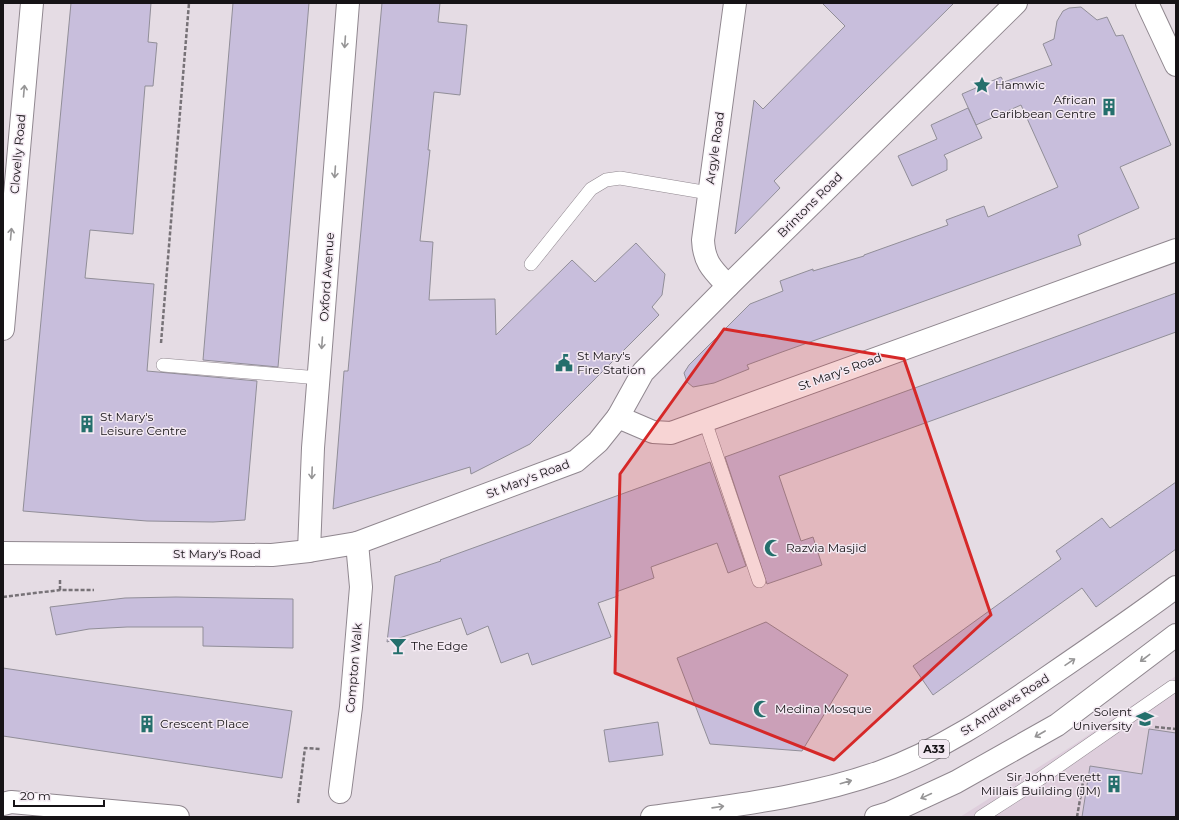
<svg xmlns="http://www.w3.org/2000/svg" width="1179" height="820" font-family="Montserrat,sans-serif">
<rect width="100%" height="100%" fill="#e5dce4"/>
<polygon fill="#decedc" points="1176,676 1176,817 960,817 1069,748"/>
<g fill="#c8bedc" stroke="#918e98">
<polygon points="71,3 151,3 148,42 157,43 153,86 145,86 133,234 90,230 85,278 154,284 147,371 257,381 245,520 213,522 147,521 23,511"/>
<polygon points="233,3 309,3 278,367 203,360"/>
<polygon points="382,3 440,3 438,22 467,25 460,95 434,92 428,150 430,150 420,241 433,242 429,300 495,299 496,335 572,260 595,282 636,243 665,274 662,295 652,307 659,315 530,444 471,474 470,467 333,509 344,371 348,371"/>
<polygon points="822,3 954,3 774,181 780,188 735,234 754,100 763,109 845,26"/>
<polygon points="1081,7 1097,20 1107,17 1116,36 1123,35 1171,145 1120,167 1139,208 1078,235 1081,245 782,352 747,365 749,369 714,383 693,387 687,382 684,373 689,365 750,304 783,291 780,281 813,269 813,271 864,256 864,255 948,225 946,220 984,206 988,217 1058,187 1021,105 976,125 962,94 1001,77 1004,82 1052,65 1043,44 1054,39 1057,21 1063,11 1069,8"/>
<polygon points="968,108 982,138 944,155 947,160 947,170 912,186 898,156 937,139 931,125"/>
<polygon points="1176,293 1176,332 779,476 801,541 813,537 822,565 767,584 725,457"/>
<polygon points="710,462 746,566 728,573 717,543 651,567 654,578 616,592 618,596 598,603 611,637 532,665 528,653 501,663 488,626 467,635 461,618 387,642 395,576 441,561 440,560"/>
<polygon points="1176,482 1176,549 1096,607 1082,588 933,695 913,666 1061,559 1056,551 1102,518 1110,528"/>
<polygon points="176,597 293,599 293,648 203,646 203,627 127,627 89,629 56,635 50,607 125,598"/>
<polygon points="766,622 848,675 802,751 710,744 677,658"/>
<polygon points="3,668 292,711 282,778 3,736"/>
<polygon points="658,722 663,755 609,762 604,730"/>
<polygon points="1149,729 1176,733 1176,817 1082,817 1090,766 1142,774"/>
</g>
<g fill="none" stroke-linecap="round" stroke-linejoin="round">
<g stroke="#90878f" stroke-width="14">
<g id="lane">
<polyline points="531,264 591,189 606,180 620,178 709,193"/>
<polyline points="163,365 319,378"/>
<polyline points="705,421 759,581"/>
<polyline points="981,817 1034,783 1172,687"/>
</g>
</g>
<g stroke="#90878f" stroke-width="24">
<g id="street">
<polyline points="1147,3 1176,65"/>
<path d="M728 286C713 270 704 263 703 240L735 3"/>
<polyline points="3,329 32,3"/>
<polyline points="618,417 643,372 728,286 1016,3"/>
<polyline points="309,551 313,448 348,3"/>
<polyline points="3,553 272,555 309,551 357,543 576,461 598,442 618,417 653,432 671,433 1176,250"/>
<polyline points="340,792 351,707 361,587 357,543"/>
</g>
</g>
<g stroke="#90878f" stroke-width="24">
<g id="primary">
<polyline points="3,804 11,802 178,817"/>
<path d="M652 817C728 806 807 798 880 772 939 751 993 715 1045 679 1089 649 1133 619 1176 587"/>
<polyline points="876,817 889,813 956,782 1057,725 1176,635"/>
</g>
</g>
<g stroke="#777277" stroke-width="2.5" stroke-dasharray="4 2" stroke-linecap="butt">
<polyline points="161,343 189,3"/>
<polyline points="60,590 60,580"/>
<polyline points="3,597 60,590 94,590"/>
<polyline points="1155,727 1176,729"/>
<polyline points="298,803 305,748 320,749"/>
<polyline points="1077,817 1084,776"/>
</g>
<use href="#lane" stroke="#fff" stroke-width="13"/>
<use href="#street" stroke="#fff" stroke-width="22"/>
<use href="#primary" stroke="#fff" stroke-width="22"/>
</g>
<defs><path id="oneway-shaft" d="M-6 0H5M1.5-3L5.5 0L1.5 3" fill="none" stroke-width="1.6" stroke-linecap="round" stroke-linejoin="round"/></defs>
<g stroke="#969596">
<use href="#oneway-shaft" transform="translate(345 42) rotate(94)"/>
<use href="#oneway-shaft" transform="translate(24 91) rotate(-85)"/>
<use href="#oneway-shaft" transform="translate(335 172) rotate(94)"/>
<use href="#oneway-shaft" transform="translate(11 234) rotate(-85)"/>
<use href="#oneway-shaft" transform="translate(322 343) rotate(94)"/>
<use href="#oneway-shaft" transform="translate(312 473) rotate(92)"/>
<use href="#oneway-shaft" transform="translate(1145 658) rotate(143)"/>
<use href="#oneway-shaft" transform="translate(1070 662) rotate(-34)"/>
<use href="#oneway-shaft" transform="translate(1040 734) rotate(150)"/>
<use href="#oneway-shaft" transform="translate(846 782) rotate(-16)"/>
<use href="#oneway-shaft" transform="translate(926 796) rotate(155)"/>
<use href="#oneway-shaft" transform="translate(718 807) rotate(-8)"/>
</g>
<path fill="#d62828" fill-opacity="0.2" stroke="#d62828" stroke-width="3" stroke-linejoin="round" d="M724 329 904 359 991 615 834 760 615 673 620 474Z"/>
<defs>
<g id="sight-bare" transform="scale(1.38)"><path d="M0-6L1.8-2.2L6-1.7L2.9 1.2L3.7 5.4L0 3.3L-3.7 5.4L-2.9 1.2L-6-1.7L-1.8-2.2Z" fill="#246f6c" stroke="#f3e9f2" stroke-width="2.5" paint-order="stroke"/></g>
<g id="building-bare" transform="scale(1.38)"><path d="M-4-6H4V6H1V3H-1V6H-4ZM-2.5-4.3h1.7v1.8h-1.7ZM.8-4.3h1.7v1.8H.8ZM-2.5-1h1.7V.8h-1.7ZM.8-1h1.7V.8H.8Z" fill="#246f6c" stroke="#f3e9f2" stroke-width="2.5" paint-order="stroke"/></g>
<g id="civic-bare" transform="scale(1.38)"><path d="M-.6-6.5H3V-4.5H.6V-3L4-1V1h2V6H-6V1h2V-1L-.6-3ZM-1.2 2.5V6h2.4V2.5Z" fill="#246f6c" stroke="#f3e9f2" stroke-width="2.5" paint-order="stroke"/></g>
<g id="mosque-bare" transform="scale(1.38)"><path d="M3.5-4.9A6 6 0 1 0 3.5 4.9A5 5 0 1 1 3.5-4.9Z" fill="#246f6c" stroke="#f3e9f2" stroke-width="2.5" paint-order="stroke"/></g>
<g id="bar-bare" transform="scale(1.38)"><path d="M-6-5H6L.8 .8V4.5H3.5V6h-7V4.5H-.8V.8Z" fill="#246f6c" stroke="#f3e9f2" stroke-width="2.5" paint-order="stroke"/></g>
<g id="university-bare" transform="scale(1.38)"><path d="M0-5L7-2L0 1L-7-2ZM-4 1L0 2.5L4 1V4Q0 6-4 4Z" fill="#246f6c" stroke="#f3e9f2" stroke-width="2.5" paint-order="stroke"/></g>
</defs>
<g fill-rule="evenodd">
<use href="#sight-bare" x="982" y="85"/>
<use href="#building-bare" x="1109" y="107"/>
<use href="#civic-bare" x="564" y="363"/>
<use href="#building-bare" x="87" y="424"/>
<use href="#mosque-bare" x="773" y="548"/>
<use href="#bar-bare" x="398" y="646"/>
<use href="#mosque-bare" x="762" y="709"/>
<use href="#university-bare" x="1145" y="719"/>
<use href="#building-bare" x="147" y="724"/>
<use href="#building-bare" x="1114" y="784"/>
</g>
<g text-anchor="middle" stroke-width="3" stroke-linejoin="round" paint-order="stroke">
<rect fill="#f3e9f2" stroke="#585358" stroke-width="1" x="919" y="740" width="30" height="18" rx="3"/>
<g font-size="11" font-weight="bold" fill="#161316">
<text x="934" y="753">A33</text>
</g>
<g font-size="12" fill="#161316" stroke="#f3e9f2" text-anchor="start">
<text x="995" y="89">Hamwic</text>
<text x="1096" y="104" text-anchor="end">African<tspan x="1096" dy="14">Caribbean Centre</tspan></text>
<text x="577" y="360">St Mary's<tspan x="577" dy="14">Fire Station</tspan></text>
<text x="100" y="421">St Mary's<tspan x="100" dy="14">Leisure Centre</tspan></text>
<text x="786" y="552">Razvia Masjid</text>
<text x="411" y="650">The Edge</text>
<text x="775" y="713">Medina Mosque</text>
<text x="1132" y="716" text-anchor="end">Solent<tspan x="1132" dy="14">University</tspan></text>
<text x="160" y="728">Crescent Place</text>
<text x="1101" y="781" text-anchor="end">Sir John Everett<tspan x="1101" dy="14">Millais Building (JM)</tspan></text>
</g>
<g font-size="12" fill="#161316" stroke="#f3e9f2">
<text transform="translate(715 148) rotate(-82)" y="4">Argyle Road</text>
<text transform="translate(18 154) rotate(-85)" y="4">Clovelly Road</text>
<text transform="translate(810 205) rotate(-45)" y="4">Brintons Road</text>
<text transform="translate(327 277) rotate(-86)" y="4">Oxford Avenue</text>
<text transform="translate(840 372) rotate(-20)" y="4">St Mary's Road</text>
<text transform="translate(528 479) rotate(-21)" y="4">St Mary's Road</text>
<text x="217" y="558">St Mary's Road</text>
<text transform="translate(354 668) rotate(-85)" y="4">Compton Walk</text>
<text transform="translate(1005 705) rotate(-33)" y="4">St Andrews Road</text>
</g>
</g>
<rect width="1179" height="820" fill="none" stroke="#161316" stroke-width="8"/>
<path d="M14 800v6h90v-6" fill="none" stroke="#161316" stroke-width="2"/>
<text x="20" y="800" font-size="12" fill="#161316" stroke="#f3e9f2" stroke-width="3" paint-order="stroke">20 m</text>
</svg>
